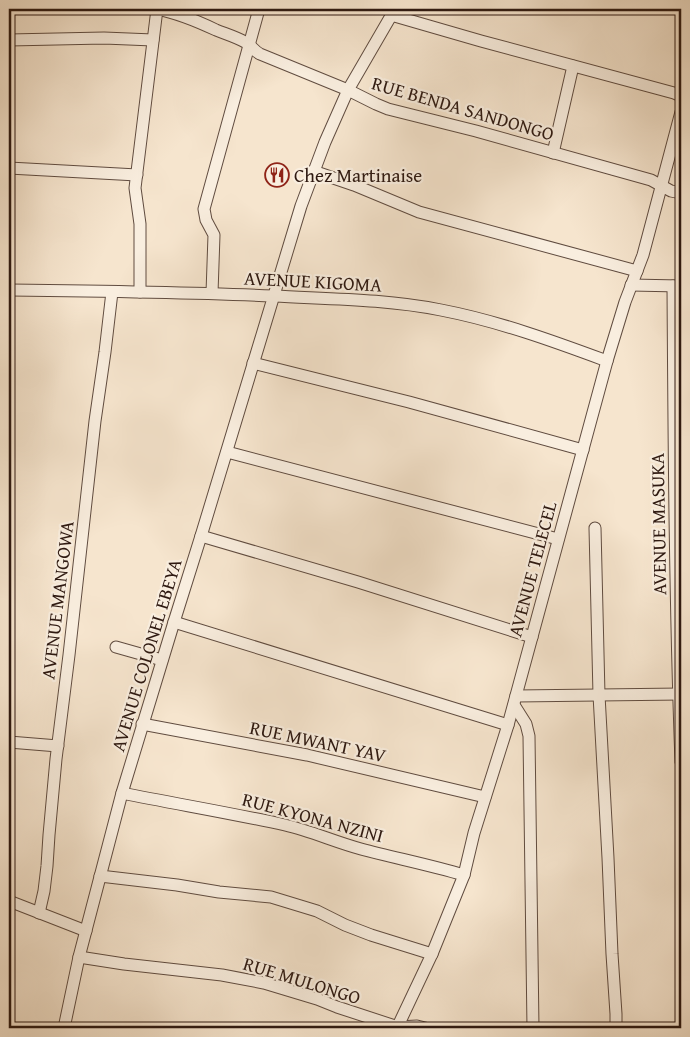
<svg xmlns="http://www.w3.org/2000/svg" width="690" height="1037" font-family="'Gentium Book Plus',serif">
<rect width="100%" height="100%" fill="#f6e5ce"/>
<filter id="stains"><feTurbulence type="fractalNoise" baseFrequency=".004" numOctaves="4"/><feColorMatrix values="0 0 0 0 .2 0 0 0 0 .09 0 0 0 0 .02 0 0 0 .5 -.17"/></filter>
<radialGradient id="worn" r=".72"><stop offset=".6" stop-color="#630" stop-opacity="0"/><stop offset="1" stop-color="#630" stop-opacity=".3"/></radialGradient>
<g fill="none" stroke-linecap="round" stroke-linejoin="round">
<g stroke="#604c40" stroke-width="13">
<g id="minor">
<path d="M157 9C178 13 197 21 216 30 226 34 236 37 245 42 251 45 254 51 260 54L348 90 376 104 388 109 476 131 651 180 671 191 681 193"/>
<polyline points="391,15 481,41 674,93 681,96"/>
<polyline points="9,40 104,38 153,40"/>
<polyline points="553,153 573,66"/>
<polyline points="9,168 137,175"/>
<polyline points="313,171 354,185 419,212 637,271"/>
<polyline points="631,285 680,286"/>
<path d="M673 286C674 445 675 603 681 762"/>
<path d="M9 290C97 291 186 292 274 296 330 299 386 299 441 310 498 321 553 341 607 361"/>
<polyline points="140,292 140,224 135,188 157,9"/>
<polyline points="212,293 214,235 206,220 204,209 259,9"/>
<polyline points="253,363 409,402 583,450"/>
<polyline points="227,452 558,539"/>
<polyline points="595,528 599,695 608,858 612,954 616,1014 616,1028"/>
<polyline points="201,536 358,582 532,637"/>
<polyline points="174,622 508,725"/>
<polyline points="116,647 162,660"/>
<polyline points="516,696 681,694"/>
<polyline points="514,705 526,724 529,736 533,1028"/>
<polyline points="142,724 307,755 485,797"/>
<polyline points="9,742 58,746"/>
<path d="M122 793C176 804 231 813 285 825 311 831 335 842 361 849 395 858 430 865 464 875"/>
<polyline points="100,876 177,885 219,892 271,897 317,911 345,925 371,935 432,954"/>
<polyline points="9,901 86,931"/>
<polyline points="39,913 44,891 47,866 49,835 56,759 69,655 95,421 105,352 112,292"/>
<polyline points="79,957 124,964 222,975 264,983 317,999 337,1007 398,1027 417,1026 425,1028"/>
<polyline points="64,1028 79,957 122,793 174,622 201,536 301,206 325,142 348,90 395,9"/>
<polyline points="397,1028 432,954 464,875 474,833 508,725 607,361 625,302 643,255 681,112"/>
</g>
</g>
<use href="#minor" stroke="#f9eedf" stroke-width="11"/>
</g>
<defs>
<g id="restaurant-ring" transform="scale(1.25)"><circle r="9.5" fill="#f9eedf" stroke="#8f2418" stroke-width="1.5"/><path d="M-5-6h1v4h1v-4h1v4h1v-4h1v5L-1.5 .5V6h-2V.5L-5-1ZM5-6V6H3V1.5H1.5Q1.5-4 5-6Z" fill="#8f2418"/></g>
</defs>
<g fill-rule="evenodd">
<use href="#restaurant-ring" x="277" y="175"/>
</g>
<g text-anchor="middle" stroke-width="4.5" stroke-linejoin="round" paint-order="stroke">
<g font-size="19" fill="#2e1911" stroke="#f9eedf">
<text transform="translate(463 108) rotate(16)" y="7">RUE BENDA SANDONGO</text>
<text transform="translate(313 281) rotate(3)" y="7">AVENUE KIGOMA</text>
<text transform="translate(658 524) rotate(-91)" y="7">AVENUE MASUKA</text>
<text transform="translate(532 569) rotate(-75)" y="7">AVENUE TELECEL</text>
<text transform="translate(57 600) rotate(-83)" y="7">AVENUE MANGOWA</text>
<text transform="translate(146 655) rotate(-73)" y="7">AVENUE COLONEL EBEYA</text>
<text transform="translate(318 741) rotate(12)" y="7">RUE MWANT YAV</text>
<text transform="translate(313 817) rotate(15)" y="7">RUE KYONA NZINI</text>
<text transform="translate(302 980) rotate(17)" y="7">RUE MULONGO</text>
</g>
<g font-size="19" fill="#2e1911" stroke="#f9eedf" text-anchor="start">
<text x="294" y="182">Chez Martinaise</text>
</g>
</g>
<rect width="690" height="1037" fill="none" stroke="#f6e5ce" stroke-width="30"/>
<rect x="10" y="10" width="670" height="1017" fill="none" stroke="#2e1911" stroke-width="2.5"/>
<rect x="15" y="15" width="660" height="1007" fill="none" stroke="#2e1911"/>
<rect width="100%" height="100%" filter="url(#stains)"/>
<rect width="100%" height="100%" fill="url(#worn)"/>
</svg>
